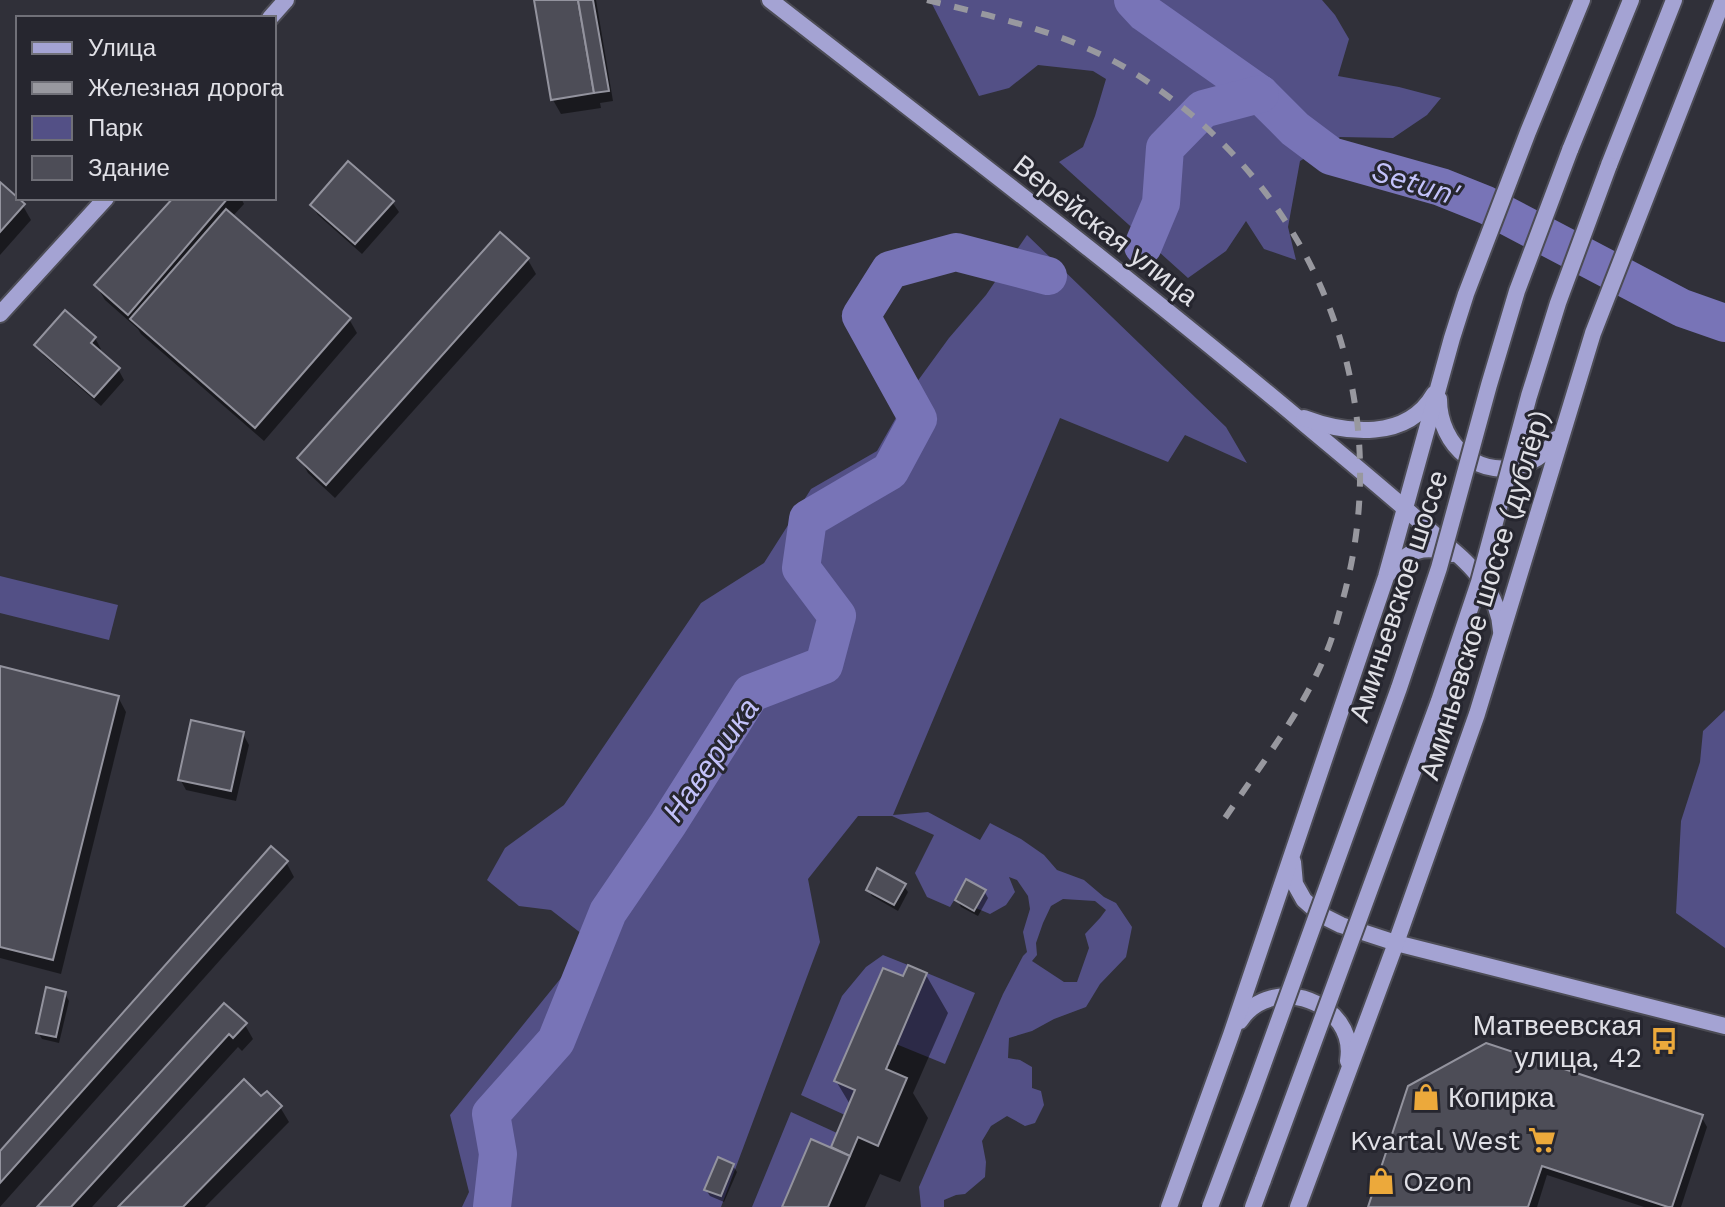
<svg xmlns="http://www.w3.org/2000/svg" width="1725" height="1207" font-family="'Work Sans',sans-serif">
<rect width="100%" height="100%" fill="#303039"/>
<g fill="#535086" fill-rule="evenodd">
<polygon points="930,0 1322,0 1335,15 1349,39 1338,76 1399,87 1441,98 1427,115 1393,138 1340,137 1300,161 1288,227 1296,260 1264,249 1246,221 1226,251 1188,278 1059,162 1083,147 1095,116 1106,79 1093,71 1038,65 1009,88 979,96"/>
<path d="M1027 235 1226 427 1247 463 1185 435 1168 462 1060 418 893 815 928 812 980 840 990 823 1021 839 1044 855 1057 870 1084 880 1104 897 1116 903 1132 927 1126 957 1100 984 1086 1007 1054 1019 1032 1031 1009 1038 1008 1058 1020 1060 1032 1067V1088L1041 1091 1044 1105 1035 1123 1025 1126 1007 1116 991 1126 982 1141 986 1162 985 1177 965 1194 956 1195 944 1200V1207H921L919 1187 1003 994 1023 956 1027 952 1023 932 1030 909 1028 896 1017 880 1009 877 1015 892 1006 905 990 914 976 908 985 890 967 879 950 907 927 897 915 873 934 835 892 816H858L808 879 820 942 721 1207H462L469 1192 450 1115 591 941 551 910 519 906 487 880 505 848 564 805 701 603 764 563 811 489 877 451 914 386 949 338 986 295ZM1063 899 1095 901 1106 910 1100 918 1085 934 1089 948 1077 982H1064L1032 961 1037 955 1036 943 1043 923 1051 906Z"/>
<polygon points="0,576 118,605 109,640 0,613"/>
<polygon points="1725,710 1725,948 1676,913 1681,821 1700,762 1703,731"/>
<polygon points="883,955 908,965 903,976 882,969 834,1080 855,1090 845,1115 801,1095 842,996 866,967"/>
<polygon points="927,973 975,993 945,1064 896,1044"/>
<polygon points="791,1112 837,1133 833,1148 811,1139 782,1207 752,1207"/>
</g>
<g fill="#0007">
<polygon points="536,0 596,0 613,101 600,103 601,108 561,114 553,100"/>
<polygon points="0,185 23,206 31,220 0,255"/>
<polygon points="175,198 241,198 244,204 232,217 349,319 357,333 264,441 141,334 138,329 105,300 96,285"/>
<polygon points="392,202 399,212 362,254 318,215 312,205"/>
<polygon points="500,235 528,260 536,274 335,498 308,473 300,459"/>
<polygon points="95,338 101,349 98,352 118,369 124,380 101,406 43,355 37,345"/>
<polygon points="0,668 118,697 126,712 61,974 0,958"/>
<polygon points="243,734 249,745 236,801 186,790 180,779"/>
<polygon points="286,862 294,877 0,1207 0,1154"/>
<polygon points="904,886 908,892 898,911 872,896 868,890"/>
<polygon points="984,891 988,898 978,916 961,907 957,900"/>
<polygon points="926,975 948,1013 913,1093 928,1118 900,1182 880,1174 865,1207 784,1207 832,1150 851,1106 836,1081 904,979"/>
<polygon points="65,994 69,1001 59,1043 42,1039 38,1032"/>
<polygon points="224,1005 245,1025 253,1039 242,1051 238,1047 92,1207 40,1207"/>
<polygon points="261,1099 280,1107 289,1122 205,1207 121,1207"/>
<polygon points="1701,1116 1707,1127 1681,1207 1644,1207 1547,1175 1537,1207 1370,1207"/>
<polygon points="733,1166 737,1172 724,1202 710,1196 706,1190"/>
</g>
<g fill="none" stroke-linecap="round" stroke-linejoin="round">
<g stroke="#7874b7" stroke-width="38">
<polyline points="1133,0 1145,13 1260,94 1295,129 1331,156 1441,187 1486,205 1682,308 1725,323"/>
<polyline points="1143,246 1161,203 1165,148 1203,109 1260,94"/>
<polyline points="492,1207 498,1154 491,1114 556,1041 608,912 668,824 751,693 824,665 837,616 801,568 808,519 890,471 918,419 861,316 890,270 956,252 1048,276"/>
</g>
</g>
<g fill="#4d4d57" stroke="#93939e" stroke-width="2">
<polygon points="534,0 578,0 594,93 551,100"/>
<polygon points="578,0 593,0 609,91 594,93"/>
<polygon points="348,161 394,201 355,244 310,205"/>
<polygon points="0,182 25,204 0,232"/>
<polygon points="173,198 228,198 128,315 94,285"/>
<polygon points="226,209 351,318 255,428 130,319"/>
<polygon points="500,232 529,258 326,485 297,458"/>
<polygon points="65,310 96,337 91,343 120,368 94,397 34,345"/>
<polygon points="0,666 119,696 53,960 0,947"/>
<polygon points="191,720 244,732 231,791 178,780"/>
<polygon points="271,846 288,861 0,1183 0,1151"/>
<polygon points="877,868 906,884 894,905 866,890"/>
<polygon points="966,879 986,890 974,911 955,900"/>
<polygon points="908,965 927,973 886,1069 907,1078 878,1146 858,1137 850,1156 831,1147 855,1090 834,1081 883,968 903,976"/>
<polygon points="46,987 66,992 56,1037 36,1033"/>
<polygon points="224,1003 247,1023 233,1038 229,1034 71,1207 37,1207"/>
<polygon points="1486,1043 1703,1115 1672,1207 1668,1207 1542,1166 1528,1207 1368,1207 1408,1086"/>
<polygon points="244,1079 261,1096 267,1091 282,1106 183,1207 118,1207"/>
<polygon points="811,1139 850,1156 828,1207 782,1207"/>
<polygon points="718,1157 734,1164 721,1196 704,1190"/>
</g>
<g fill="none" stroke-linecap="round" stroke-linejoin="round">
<g stroke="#4c4c55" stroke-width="20">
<g id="secondary">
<path d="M770 0C950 140 1131 278 1306 425 1349 461 1393 497 1435 535 1451 549 1470 563 1482 581 1493 596 1500 613 1501 631"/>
<polyline points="270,18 286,0"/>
<polyline points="1570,150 1631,0"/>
<polyline points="1609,165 1674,0"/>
<polyline points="0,314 106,198"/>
<path d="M1439 399C1439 446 1481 483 1528 463 1539 458 1549 451 1556 439"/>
<path d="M1304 418C1346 434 1407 441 1434 394"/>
<path d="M1389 573C1406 550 1425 544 1452 554"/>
<polyline points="1293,862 1295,884 1304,900 1321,915 1341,925 1396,943 1725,1026"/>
<path d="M1240 1021C1271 972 1358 1002 1348 1061"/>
<polyline points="1169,1207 1231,1035 1386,577 1452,338 1466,294 1528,132 1582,0"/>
<polyline points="1253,1207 1263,1180"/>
<polyline points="1298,1207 1396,943 1477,714 1593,333 1723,0"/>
</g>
</g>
<use href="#secondary" stroke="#a4a3d3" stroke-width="16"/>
<path stroke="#98989f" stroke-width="6" stroke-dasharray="14 14" stroke-linecap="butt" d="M927 0C995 17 1065 32 1126 68 1311 179 1400 391 1343 599 1338 617 1334 634 1327 651 1302 713 1259 767 1223 821"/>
<g stroke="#4c4c55" stroke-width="20" stroke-linecap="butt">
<g id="secondary-bridge">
<polyline points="1263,1180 1439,701 1479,582 1529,396 1558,303 1609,165"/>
<polyline points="1210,1207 1252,1095 1399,688 1439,568 1489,385 1517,291 1570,150"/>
</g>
</g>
<use href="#secondary-bridge" stroke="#a4a3d3" stroke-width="16"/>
</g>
<defs>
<g id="bus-bare" transform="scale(2.16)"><path d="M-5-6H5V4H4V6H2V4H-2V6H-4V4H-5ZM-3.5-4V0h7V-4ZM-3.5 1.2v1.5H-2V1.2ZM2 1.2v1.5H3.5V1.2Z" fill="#eca93b" stroke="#26262f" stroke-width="2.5" paint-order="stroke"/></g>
<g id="shop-bare" transform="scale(2.16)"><path d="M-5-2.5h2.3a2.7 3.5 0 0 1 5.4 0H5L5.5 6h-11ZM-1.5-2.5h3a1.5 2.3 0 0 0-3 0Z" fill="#eca93b" stroke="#26262f" stroke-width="2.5" paint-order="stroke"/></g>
<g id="supermarket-bare" transform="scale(2.16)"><path d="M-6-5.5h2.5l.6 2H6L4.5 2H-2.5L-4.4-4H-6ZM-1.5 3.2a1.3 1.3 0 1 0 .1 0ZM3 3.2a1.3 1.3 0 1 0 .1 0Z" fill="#eca93b" stroke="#26262f" stroke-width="2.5" paint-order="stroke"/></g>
</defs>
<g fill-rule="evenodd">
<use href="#bus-bare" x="1664" y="1041"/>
<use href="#shop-bare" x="1426" y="1097"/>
<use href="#supermarket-bare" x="1542" y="1140"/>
<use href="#shop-bare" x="1381" y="1181"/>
</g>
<g text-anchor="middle" stroke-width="6" stroke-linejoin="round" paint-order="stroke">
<g font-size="28" fill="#e0e0e6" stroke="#26262f">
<text transform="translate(1106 230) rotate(38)" y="10">Верейская улица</text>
<text transform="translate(1484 595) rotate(-73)" y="10">Аминьевское шоссе (дублёр)</text>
<text transform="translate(1398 596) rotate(-72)" y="10">Аминьевское шоссе</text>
</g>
<g font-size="28" fill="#e0e0e6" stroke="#26262f" text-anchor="end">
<text x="1642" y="1035">Матвеевская<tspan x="1642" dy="32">улица, 42</tspan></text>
<text x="1448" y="1107" text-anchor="start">Копирка</text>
<text x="1520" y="1150">Kvartal West</text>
<text x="1403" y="1191" text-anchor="start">Ozon</text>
</g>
<g font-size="30" font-style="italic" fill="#c3c2fa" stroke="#26262f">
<text transform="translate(1415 183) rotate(17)" y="10">Setun'</text>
<text transform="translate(711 760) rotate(-55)" y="10">Навершка</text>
</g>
</g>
<rect x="16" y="16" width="260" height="184" fill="#26262f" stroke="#707078" stroke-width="2"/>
<rect x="32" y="42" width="40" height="12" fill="#a4a3d3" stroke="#707078" stroke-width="2"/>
<text x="88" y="56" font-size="24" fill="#e0e0e6">Улица</text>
<rect x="32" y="82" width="40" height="12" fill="#98989f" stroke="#707078" stroke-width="2"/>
<text x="88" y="96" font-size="24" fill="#e0e0e6">Железная дорога</text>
<rect x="32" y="116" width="40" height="24" fill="#535086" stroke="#707078" stroke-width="2"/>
<text x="88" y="136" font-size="24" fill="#e0e0e6">Парк</text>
<rect x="32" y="156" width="40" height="24" fill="#4d4d57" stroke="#707078" stroke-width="2"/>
<text x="88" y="176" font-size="24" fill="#e0e0e6">Здание</text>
</svg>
